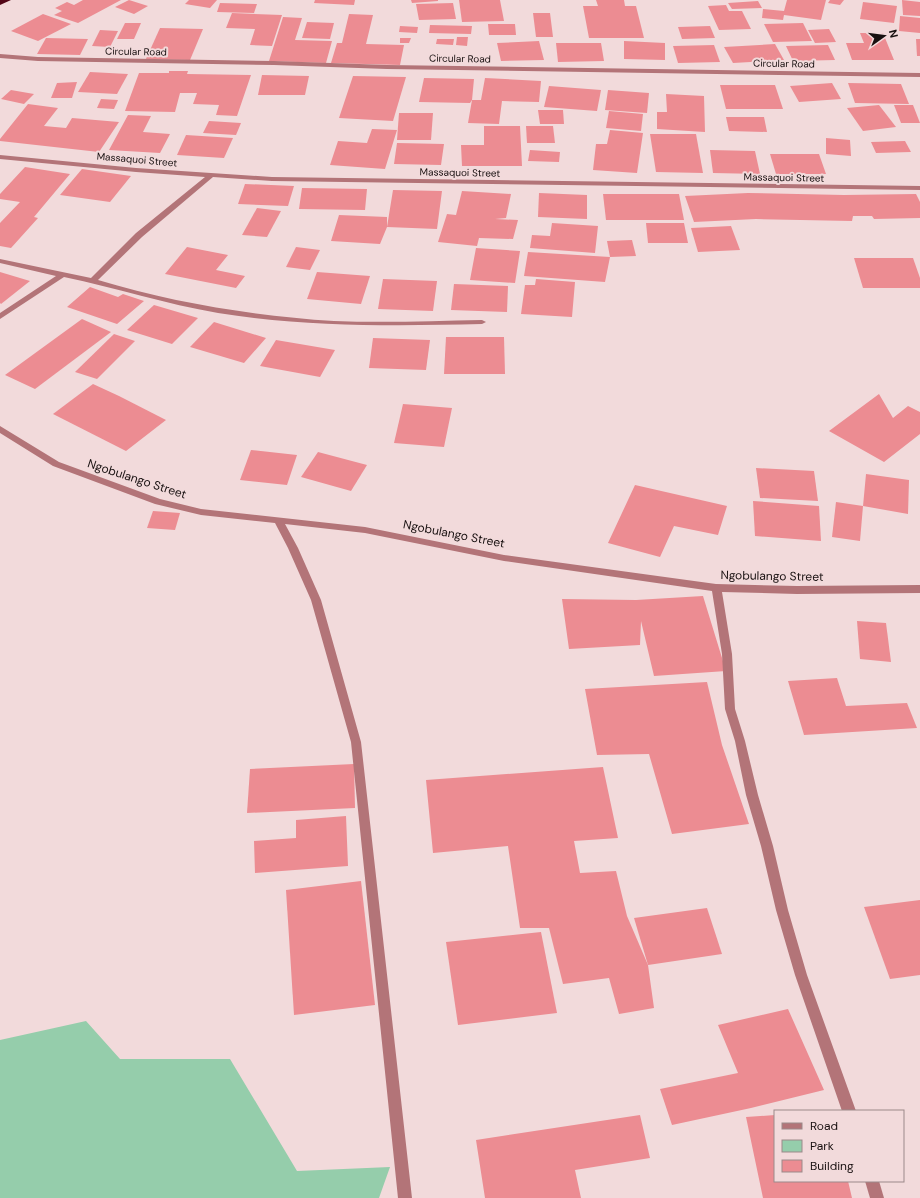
<svg xmlns="http://www.w3.org/2000/svg" width="920" height="1198" font-family="'DM Sans',sans-serif">
<rect width="100%" height="100%" fill="#f2dadb"/>
<polygon fill="#95cdab" points="86,1021 120,1059 230,1059 297,1171 390,1167 379,1198 0,1198 0,1040"/>
<g fill="#ec8c92">
<polygon points="83,0 121,0 78,23 54,15 62,11 55,8 67,2 74,5"/>
<polygon points="129,0 148,6 134,14 115,7"/>
<polygon points="189,0 217,0 210,8 185,4"/>
<polygon points="315,0 355,0 354,5 314,3"/>
<polygon points="411,0 438,0 438,1 412,3"/>
<polygon points="459,0 500,0 504,21 462,22"/>
<polygon points="596,0 624,0 625,6 636,6 644,38 589,38 583,6 598,6"/>
<polygon points="787,0 826,0 821,20 784,15 783,20 762,18 763,9 784,11"/>
<polygon points="830,0 844,0 840,5 828,3"/>
<polygon points="902,0 920,2 920,16 903,15"/>
<polygon points="758,1 762,8 732,9 728,3"/>
<polygon points="863,2 897,6 894,23 860,19"/>
<polygon points="220,3 257,4 254,13 217,12"/>
<polygon points="453,3 456,19 419,20 416,4"/>
<polygon points="726,5 729,11 742,11 751,29 719,30 708,6"/>
<polygon points="232,13 282,15 272,46 250,45 255,29 226,28"/>
<polygon points="533,13 550,13 553,37 536,37"/>
<polygon points="43,14 71,24 38,41 11,31"/>
<polygon points="349,14 373,15 366,44 404,45 400,65 331,63 337,43 342,43"/>
<polygon points="900,16 920,18 920,33 899,31"/>
<polygon points="283,17 302,18 295,40 332,41 326,63 269,61"/>
<polygon points="307,22 334,23 330,39 302,38"/>
<polygon points="125,23 141,23 134,39 117,39"/>
<polygon points="803,23 812,41 773,42 764,24"/>
<polygon points="488,24 515,24 516,35 489,35"/>
<polygon points="430,25 472,26 471,34 429,33"/>
<polygon points="400,26 418,27 417,33 399,32"/>
<polygon points="710,26 715,38 682,39 678,27"/>
<polygon points="160,28 203,29 190,60 146,59"/>
<polygon points="829,29 836,42 815,43 808,30"/>
<polygon points="100,30 118,31 110,47 92,46"/>
<polygon points="860,33 883,33 894,60 852,60 846,43 864,43"/>
<polygon points="457,37 468,37 467,46 456,45"/>
<polygon points="46,38 88,39 80,55 37,54"/>
<polygon points="400,38 411,38 409,43 400,43"/>
<polygon points="437,39 454,39 453,45 436,44"/>
<polygon points="916,39 920,39 920,56 917,56"/>
<polygon points="539,41 544,60 501,61 497,43"/>
<polygon points="624,41 665,43 665,60 624,59"/>
<polygon points="556,43 601,43 604,61 558,62"/>
<polygon points="775,44 784,60 733,63 724,47"/>
<polygon points="714,45 720,62 678,63 673,46"/>
<polygon points="828,45 835,60 793,61 786,46"/>
<polygon points="169,71 188,71 187,74 251,75 237,116 216,115 219,105 193,104 197,93 180,93 175,112 125,111 139,73 169,73"/>
<polygon points="90,72 128,74 117,94 78,92"/>
<polygon points="262,75 309,76 305,95 258,95"/>
<polygon points="353,76 406,77 393,121 339,118"/>
<polygon points="424,78 474,79 472,100 470,103 419,102"/>
<polygon points="485,78 541,81 539,102 502,101 499,124 468,123 472,100 481,100"/>
<polygon points="77,82 72,98 51,98 57,83"/>
<polygon points="832,83 841,99 799,102 790,86"/>
<polygon points="848,83 901,84 909,104 855,103"/>
<polygon points="720,85 775,85 783,109 726,109"/>
<polygon points="549,86 601,90 597,111 544,107"/>
<polygon points="11,90 34,94 24,104 1,99"/>
<polygon points="608,90 649,93 647,113 605,110"/>
<polygon points="666,94 704,96 705,132 657,129 657,112 667,112"/>
<polygon points="101,99 118,100 114,109 97,108"/>
<polygon points="28,104 58,108 44,126 66,128 72,118 119,122 99,152 0,141 0,139"/>
<polygon points="879,105 896,127 863,131 847,108"/>
<polygon points="894,105 913,105 920,123 901,123"/>
<polygon points="538,110 563,110 564,124 540,124"/>
<polygon points="609,111 643,114 641,131 606,128"/>
<polygon points="399,113 433,113 431,140 397,140"/>
<polygon points="128,115 151,116 143,132 170,134 160,153 109,150"/>
<polygon points="726,117 764,117 767,132 729,131"/>
<polygon points="209,121 241,123 236,135 203,133"/>
<polygon points="484,126 520,126 522,166 462,166 461,145 484,145"/>
<polygon points="526,126 553,126 555,143 527,143"/>
<polygon points="372,129 397,130 385,169 330,165 338,141 367,143"/>
<polygon points="610,130 643,133 637,173 593,170 596,144 607,144"/>
<polygon points="650,134 696,134 703,173 656,172"/>
<polygon points="186,135 233,138 224,158 177,155"/>
<polygon points="826,138 850,140 851,156 826,154"/>
<polygon points="905,141 911,152 876,153 871,142"/>
<polygon points="397,143 444,144 441,165 394,164"/>
<polygon points="530,150 560,152 559,162 528,161"/>
<polygon points="710,150 755,151 760,174 713,173"/>
<polygon points="770,154 819,154 826,174 776,174"/>
<polygon points="25,167 70,174 34,217 38,218 11,248 0,246 0,223 20,202 0,199 0,194"/>
<polygon points="82,169 131,176 110,202 60,195"/>
<polygon points="245,184 294,186 288,206 238,204"/>
<polygon points="302,188 367,189 365,210 299,209"/>
<polygon points="393,190 442,191 437,229 387,227 380,244 331,241 339,215 387,217 387,227"/>
<polygon points="462,191 511,194 506,218 495,219 518,220 513,239 479,238 477,246 438,242 447,214 456,215"/>
<polygon points="539,193 587,195 587,219 538,217"/>
<polygon points="748,193 844,195 916,194 920,202 920,218 874,219 872,216 853,216 852,221 756,219 694,222 685,196"/>
<polygon points="603,194 679,194 684,220 606,220"/>
<polygon points="257,208 281,211 267,237 242,235"/>
<polygon points="552,223 598,226 595,253 530,248 532,235 550,236"/>
<polygon points="646,223 684,223 688,243 648,243"/>
<polygon points="731,226 740,250 698,252 691,228"/>
<polygon points="632,240 636,256 610,257 607,241"/>
<polygon points="187,247 228,255 216,270 245,276 236,288 165,274"/>
<polygon points="296,247 320,250 310,270 286,267"/>
<polygon points="476,248 520,251 515,283 470,280"/>
<polygon points="528,252 610,257 605,282 524,276"/>
<polygon points="854,258 913,258 920,278 920,288 863,288"/>
<polygon points="0,272 30,281 1,304 0,303"/>
<polygon points="317,272 370,276 361,304 307,299"/>
<polygon points="383,279 437,281 433,311 378,309"/>
<polygon points="536,279 575,282 572,317 521,314 525,285 535,285"/>
<polygon points="454,284 508,286 507,312 451,310"/>
<polygon points="90,287 118,297 123,294 144,301 117,324 67,307"/>
<polygon points="154,305 198,318 172,344 127,330"/>
<polygon points="82,319 111,332 35,389 5,375"/>
<polygon points="214,322 266,338 244,363 190,347"/>
<polygon points="114,334 135,341 97,379 75,372"/>
<polygon points="446,337 504,337 505,374 444,374"/>
<polygon points="373,338 430,340 426,370 369,368"/>
<polygon points="276,340 335,350 320,377 260,366"/>
<polygon points="93,384 119,396 166,420 126,451 53,414"/>
<polygon points="879,394 893,418 908,406 920,412 920,434 884,462 829,431"/>
<polygon points="403,404 452,408 444,447 394,443"/>
<polygon points="251,450 297,455 287,485 240,480"/>
<polygon points="318,452 367,465 351,491 301,477"/>
<polygon points="756,468 814,471 818,501 760,498"/>
<polygon points="866,474 909,480 908,514 863,506"/>
<polygon points="635,485 727,506 718,535 674,526 660,557 608,543"/>
<polygon points="753,501 819,506 821,541 755,536"/>
<polygon points="836,502 863,506 860,541 832,537"/>
<polygon points="153,511 180,513 175,530 147,528"/>
<polygon points="703,596 726,671 654,676 641,621 640,645 569,649 562,599 636,600"/>
<polygon points="857,621 886,623 891,662 860,659"/>
<polygon points="837,678 846,706 907,703 917,728 804,735 788,681"/>
<polygon points="707,682 722,745 749,824 672,834 649,754 597,755 585,689"/>
<polygon points="354,764 355,808 247,813 250,769"/>
<polygon points="603,767 618,838 574,841 580,873 616,871 627,916 648,965 654,1008 619,1014 609,978 563,984 549,928 520,928 508,846 433,853 426,780"/>
<polygon points="346,816 348,866 255,873 254,841 296,838 296,820"/>
<polygon points="361,881 375,1005 294,1015 286,890"/>
<polygon points="920,900 920,975 890,979 864,907"/>
<polygon points="707,908 722,954 648,965 634,918"/>
<polygon points="541,932 557,1013 458,1025 446,942"/>
<polygon points="788,1009 824,1090 751,1108 672,1125 660,1089 738,1073 718,1025"/>
<polygon points="640,1115 650,1158 575,1170 581,1198 485,1198 476,1140"/>
<polygon points="775,1115 775,1181 848,1181 852,1198 763,1198 746,1117"/>
</g>
<g fill="none" stroke-linecap="round" stroke-linejoin="round">
<g fill="#b37478" fill-rule="evenodd">
<polygon points="0,54 38,57 274,61 387,65 920,73 920,77 387,69 274,65 38,61 0,58"/>
<path d="M0 155 136 168 272 177 920 186V190L272 181 213 177 142 237 98 280C174 303 255 316 334 321 383 323 433 321 482 320L486 322 482 324C393 326 307 327 218 313 166 304 116 288 64 277L0 319V313L56 276 0 263V259L91 278 136 233 205 177 136 172 0 159Z"/>
<polygon points="0,426 59,462 160,499 201,509 365,527 504,555 716,584 797,586 920,585 920,593 797,594 722,592 732,654 735,709 745,741 758,795 773,846 788,910 807,975 856,1111 842,1111 795,975 776,910 761,846 746,795 735,741 725,709 722,654 712,591 504,561 365,533 285,524 298,548 321,600 361,742 412,1198 398,1198 351,742 311,600 288,548 275,523 201,515 155,504 53,466 0,433"/>
<polygon points="865,1181 879,1181 884,1198 870,1198"/>
</g>
<polygon fill="#520516" fill-rule="evenodd" points="0,0 11,0 0,5"/>
</g>
<g text-anchor="middle" stroke-width="4" stroke-linejoin="round" paint-order="stroke">
<g font-size="10" fill="#181010" stroke="#f2dadb">
<text transform="translate(136 51) rotate(1)" y="4">Circular Road</text>
<text transform="translate(460 58) rotate(1)" y="4">Circular Road</text>
<text transform="translate(784 63) rotate(1)" y="4">Circular Road</text>
<text transform="translate(137 159) rotate(5)" y="4">Massaquoi Street</text>
<text transform="translate(460 172) rotate(1)" y="4">Massaquoi Street</text>
<text transform="translate(784 177) rotate(1)" y="4">Massaquoi Street</text>
</g>
<g font-size="12" fill="#181010" stroke="#f2dadb">
<text transform="translate(137 479) rotate(18)" y="4">Ngobulango Street</text>
<text transform="translate(454 534) rotate(11)" y="4">Ngobulango Street</text>
<text transform="translate(772 576) rotate(1)" y="4">Ngobulango Street</text>
</g>
</g>
<rect x="774" y="1110" width="130" height="72" fill="#f2dadb" stroke="#9b898a"/>
<rect x="782" y="1123" width="20" height="6" fill="#b37478" stroke="#9b898a"/>
<text x="810" y="1130" font-size="12" fill="#181010">Road</text>
<rect x="782" y="1140" width="20" height="12" fill="#95cdab" stroke="#9b898a"/>
<text x="810" y="1150" font-size="12" fill="#181010">Park</text>
<rect x="782" y="1160" width="20" height="12" fill="#ec8c92" stroke="#9b898a"/>
<text x="810" y="1170" font-size="12" fill="#181010">Building</text>
<g transform="translate(884 36) rotate(76)" stroke="#f2dadb" stroke-width="3" paint-order="stroke">
<path d="M0-3L7 15L0 10L-7 15Z" fill="#181010"/>
<text y="-6" font-size="11" font-weight="bold" text-anchor="middle" fill="#181010">N</text>
</g>
</svg>
